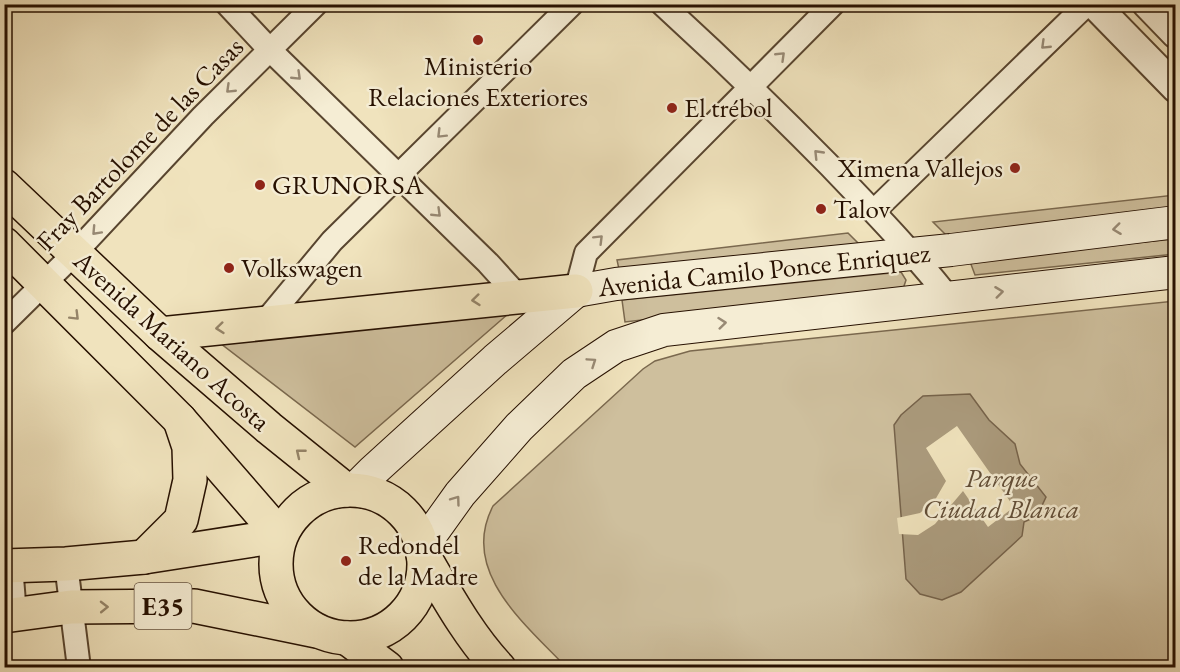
<svg xmlns="http://www.w3.org/2000/svg" width="1180" height="672" font-family="'EB Garamond',serif">
<rect width="100%" height="100%" fill="#f0e3bd"/>
<filter id="stains"><feTurbulence type="fractalNoise" baseFrequency=".00333" numOctaves="4"/><feColorMatrix values="0 0 0 0 .2 0 0 0 0 .09 0 0 0 0 .02 0 0 0 .5 -.17"/></filter>
<radialGradient id="worn" r=".72"><stop offset=".6" stop-color="#630" stop-opacity="0"/><stop offset="1" stop-color="#630" stop-opacity=".3"/></radialGradient>
<g fill="#cebf9d" stroke="#7a684e" stroke-width="1.5">
<polygon points="1175,195 1175,214 950,239 933,222"/>
<polygon points="848,233 863,248 620,274 617,260"/>
<polygon points="1175,239 1175,254 975,275 969,259"/>
<polygon points="901,272 906,280 903,289 625,322 622,300"/>
<path d="M1175 301V667H566C525 624 459 571 493 506L643 369 655 361 690 351Z"/>
<polygon points="508,314 355,447 220,343"/>
</g>
<polygon fill="#ab9b7d" stroke="#76634b" stroke-width="1.5" points="970,394 989,420 1015,444 1020,464 1046,497 1037,516 1024,522 1022,536 961,592 942,600 920,594 906,579 894,425 901,415 923,396"/>
<polygon fill="#f0e3bd" points="957,426 1014,507 988,527 963,491 935,524 918,535 899,534 897,518 920,513 935,500 946,481 926,448"/>
<g fill="none" stroke-linecap="round" stroke-linejoin="round">
<g stroke="#58452f" stroke-width="26">
<g id="minor">
<polyline points="227,4 270,50 488,263 518,296"/>
<path d="M662 4C720 57 775 110 830 166 871 209 912 251 949 298"/>
<polyline points="874,211 1087,4"/>
<polyline points="576,291 586,253 833,4"/>
<polyline points="4,323 74,254 203,116 316,4"/>
<polyline points="264,323 332,241 572,4"/>
<polyline points="4,559 11,565 15,615"/>
<polyline points="66,564 79,668"/>
</g>
</g>
<g stroke="#58452f" stroke-width="32">
<g id="tertiary">
<polyline points="1094,4 1176,88"/>
<polyline points="1147,4 1176,34"/>
</g>
</g>
<g stroke="#261000" stroke-width="34">
<g id="secondary">
<polyline points="354,490 373,471 495,360 576,291 616,284 951,250 1176,222"/>
<polyline points="422,547 460,494 519,427 574,374 616,346 664,330 1176,272"/>
</g>
</g>
<g stroke="#261000" stroke-width="36">
<g id="primary">
<polyline points="4,186 160,334 269,428 346,490"/>
<polyline points="4,244 180,420 279,534"/>
<polyline points="160,334 576,291"/>
</g>
</g>
<g stroke="#261000" stroke-width="36">
<g id="trunk">
<circle cx="350" cy="564" r="74"/>
<path d="M423 555C446 594 468 635 499 668"/>
<polyline points="144,557 181,520 190,480 189,447 180,420"/>
<polyline points="4,566 66,564 144,557 279,536"/>
<polyline points="4,616 71,607 194,606 317,631"/>
<polyline points="347,638 387,668"/>
</g>
</g>
<use href="#minor" stroke="#f5edd4" stroke-width="22"/>
<use href="#tertiary" stroke="#f5edd4" stroke-width="28"/>
<use href="#secondary" stroke="#f5edd4" stroke-width="32"/>
<use href="#primary" stroke="#f0e3bd" stroke-width="33"/>
<use href="#trunk" stroke="#f0e3bd" stroke-width="33"/>
</g>
<defs><path id="oneway-chevron" d="M-2-3.5L2.5 0L-2 3.5" fill="none" stroke-width="1.6" stroke-linecap="round" stroke-linejoin="round" transform="scale(1.5)"/></defs>
<g stroke="#988a75">
<use href="#oneway-chevron" transform="translate(1045 45) rotate(136)"/>
<use href="#oneway-chevron" transform="translate(781 56) rotate(-44)"/>
<use href="#oneway-chevron" transform="translate(297 76) rotate(44)"/>
<use href="#oneway-chevron" transform="translate(230 89) rotate(136)"/>
<use href="#oneway-chevron" transform="translate(441 134) rotate(135)"/>
<use href="#oneway-chevron" transform="translate(818 154) rotate(-134)"/>
<use href="#oneway-chevron" transform="translate(437 213) rotate(44)"/>
<use href="#oneway-chevron" transform="translate(1117 229) rotate(173)"/>
<use href="#oneway-chevron" transform="translate(96 231) rotate(133)"/>
<use href="#oneway-chevron" transform="translate(599 239) rotate(-45)"/>
<use href="#oneway-chevron" transform="translate(999 292) rotate(-7)"/>
<use href="#oneway-chevron" transform="translate(722 323) rotate(-6)"/>
<use href="#oneway-chevron" transform="translate(592 362) rotate(-34)"/>
<use href="#oneway-chevron" transform="translate(456 500) rotate(-54)"/>
</g>
<g stroke="#958468">
<use href="#oneway-chevron" transform="translate(476 300) rotate(174)"/>
<use href="#oneway-chevron" transform="translate(75 316) rotate(45)"/>
<use href="#oneway-chevron" transform="translate(220 328) rotate(174)"/>
<use href="#oneway-chevron" transform="translate(300 453) rotate(-141)"/>
<use href="#oneway-chevron" transform="translate(104 607) rotate(-1)"/>
</g>
<g fill="#8f2418" stroke="#f5edd4" stroke-width="2">
<circle cx="478" cy="40" r="6"/>
<circle cx="672" cy="108" r="6"/>
<circle cx="1015" cy="168" r="6"/>
<circle cx="260" cy="185" r="6"/>
<circle cx="821" cy="209" r="6"/>
<circle cx="229" cy="268" r="6"/>
<circle cx="346" cy="561" r="6"/>
</g>
<g text-anchor="middle" stroke-width="5" stroke-linejoin="round" paint-order="stroke">
<rect fill="#f5edd4" stroke="#645240" stroke-width="1.5" x="134.5" y="583" width="57" height="46" rx="4.5"/>
<g font-size="26" font-weight="bold" fill="#261000">
<text x="163" y="615">E35</text>
</g>
<g font-size="27" fill="#261000" stroke="#f5edd4" text-anchor="start">
<text x="478" y="75" text-anchor="middle">Ministerio<tspan x="478" dy="31">Relaciones Exteriores</tspan></text>
<text x="684" y="117">El trébol</text>
<text x="1003" y="177" text-anchor="end">Ximena Vallejos</text>
<text x="272" y="194">GRUNORSA</text>
<text x="833" y="218">Talov</text>
<text x="241" y="277">Volkswagen</text>
<text x="358" y="554">Redondel<tspan x="358" dy="31">de la Madre</tspan></text>
</g>
<g font-size="27" fill="#261000" stroke="#f5edd4">
<text transform="translate(140 144) rotate(-46)" y="9">Fray Bartolome de las Casas</text>
<text transform="translate(764 270) rotate(-6)" y="9">Avenida Camilo Ponce Enriquez</text>
<text transform="translate(172 341) rotate(42)" y="9">Avenida Mariano Acosta</text>
</g>
<g font-size="27" font-style="italic" fill="#614d37" stroke="#f5edd4">
<text x="1001" y="487">Parque<tspan x="1001" dy="31">Ciudad Blanca</tspan></text>
</g>
</g>
<rect width="1180" height="672" fill="none" stroke="#f0e3bd" stroke-width="24"/>
<rect x="6" y="6" width="1168" height="660" fill="none" stroke="#261000" stroke-width="3"/>
<rect x="12" y="12" width="1156" height="648" fill="none" stroke="#261000" stroke-width="1.5"/>
<rect width="100%" height="100%" filter="url(#stains)"/>
<rect width="100%" height="100%" fill="url(#worn)"/>
</svg>
